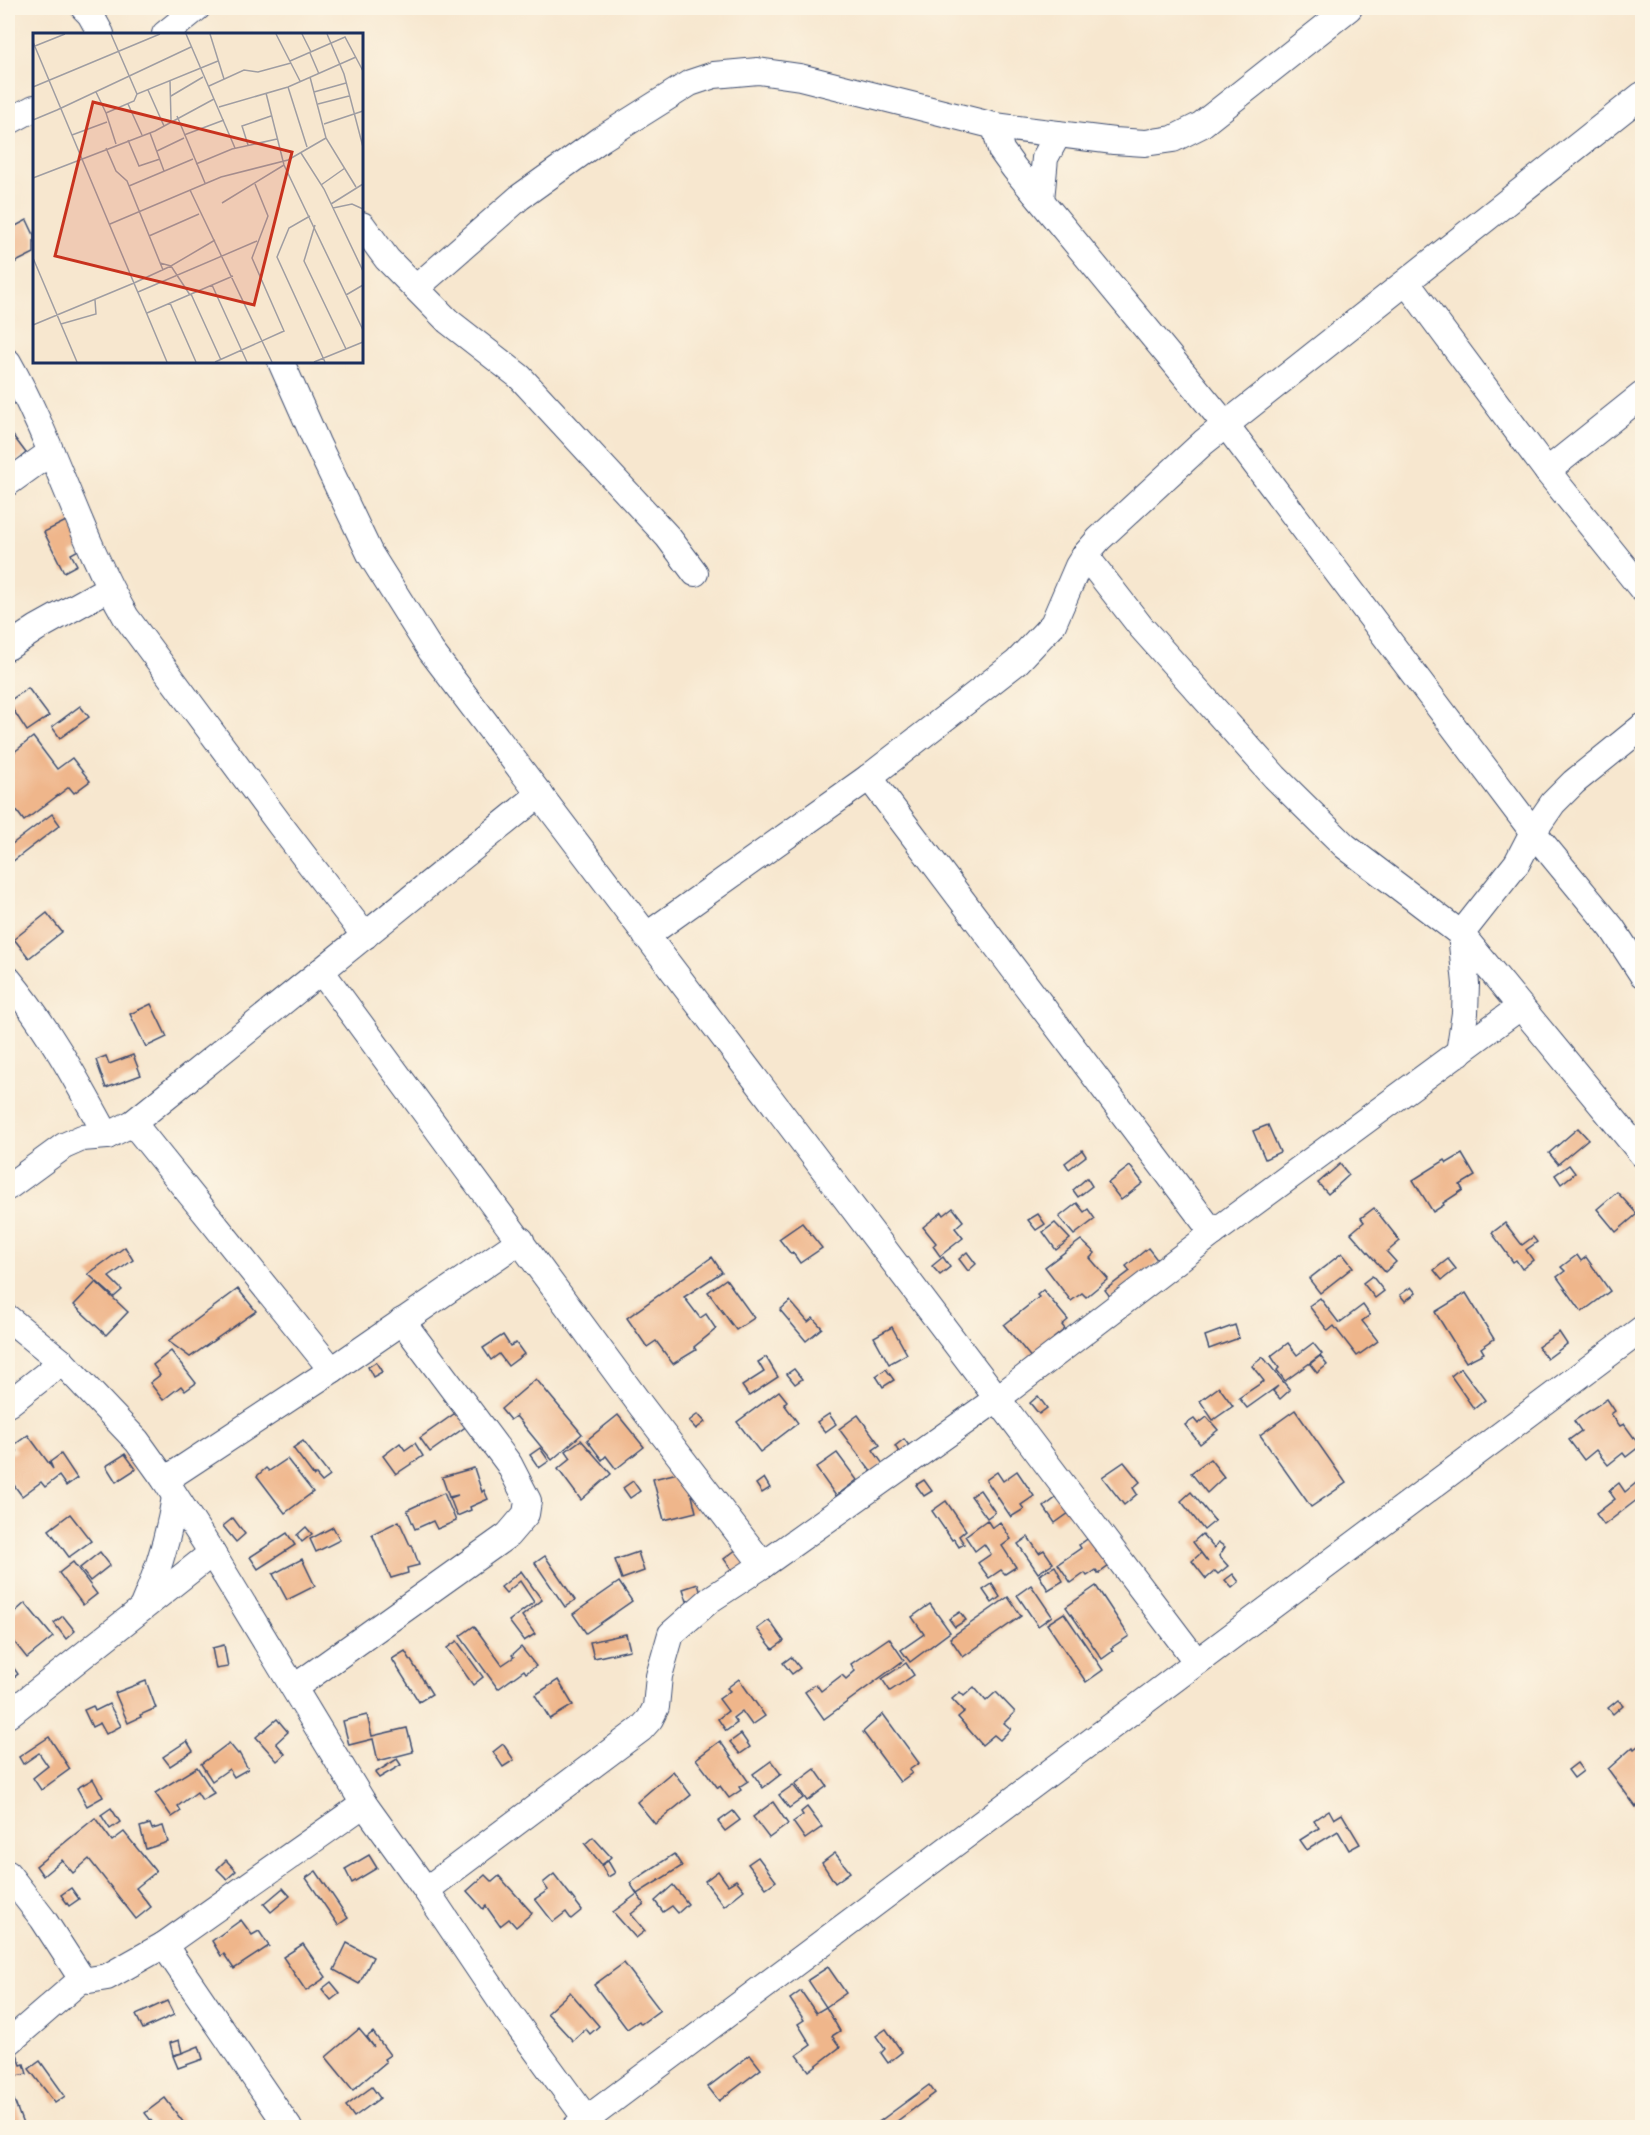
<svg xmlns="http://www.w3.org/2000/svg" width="1650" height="2135" font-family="'Gochi Hand',sans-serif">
<rect width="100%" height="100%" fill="#fcf5e5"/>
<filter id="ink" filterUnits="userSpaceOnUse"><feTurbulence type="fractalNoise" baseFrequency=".0167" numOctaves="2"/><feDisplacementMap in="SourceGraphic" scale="12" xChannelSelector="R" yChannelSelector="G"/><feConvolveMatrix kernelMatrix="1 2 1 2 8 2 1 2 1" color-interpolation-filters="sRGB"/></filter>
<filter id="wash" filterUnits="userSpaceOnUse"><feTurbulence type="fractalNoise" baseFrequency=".008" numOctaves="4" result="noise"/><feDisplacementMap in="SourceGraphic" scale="24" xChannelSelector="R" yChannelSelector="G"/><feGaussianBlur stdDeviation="1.35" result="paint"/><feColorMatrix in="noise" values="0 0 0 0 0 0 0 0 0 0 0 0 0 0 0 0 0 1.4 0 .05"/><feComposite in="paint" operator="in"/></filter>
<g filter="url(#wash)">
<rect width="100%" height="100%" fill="#f7e7cf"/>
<g id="blocks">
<g fill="#efb68b">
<polygon points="27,220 34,235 34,253 8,266 8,230"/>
<polygon points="8,429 26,453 8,468"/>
<polygon points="70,519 84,547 71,554 77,565 64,572 44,532"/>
<polygon points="28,688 49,716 27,731 8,702"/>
<polygon points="80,706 89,717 60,738 52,727"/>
<polygon points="33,737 57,769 72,758 90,781 74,793 69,787 24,821 8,799 8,757"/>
<polygon points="52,814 60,825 8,865 8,847"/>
<polygon points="47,913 62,932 29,958 14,939"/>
<polygon points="151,1004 167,1037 146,1047 130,1014"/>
<polygon points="133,1055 141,1075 106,1088 96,1060 106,1056 109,1064"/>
<polygon points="1268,1125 1280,1152 1265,1159 1253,1131"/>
<polygon points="1578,1128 1588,1139 1558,1164 1549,1153"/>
<polygon points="1082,1150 1086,1156 1069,1169 1065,1163"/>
<polygon points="1462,1154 1475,1176 1460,1185 1463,1190 1443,1203 1444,1205 1433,1212 1413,1180 1445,1160 1447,1163"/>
<polygon points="1340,1164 1349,1175 1328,1194 1318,1183"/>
<polygon points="1569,1165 1575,1173 1561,1184 1555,1175"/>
<polygon points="1130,1166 1143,1183 1121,1200 1108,1183"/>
<polygon points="1087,1178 1092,1186 1078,1197 1073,1190"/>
<polygon points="1617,1192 1637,1214 1616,1232 1597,1209"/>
<polygon points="1077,1203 1084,1212 1088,1209 1095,1219 1074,1235 1059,1217"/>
<polygon points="953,1208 963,1221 955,1228 963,1238 940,1256 933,1246 936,1243 923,1227 942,1212 944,1215"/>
<polygon points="1374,1208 1400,1241 1387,1252 1396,1262 1385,1272 1351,1233 1364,1222 1361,1218"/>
<polygon points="1038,1214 1045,1224 1036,1230 1028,1220"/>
<polygon points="802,1223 822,1248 800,1263 793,1253 791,1254 779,1239"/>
<polygon points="1055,1223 1070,1239 1056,1250 1043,1232"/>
<polygon points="1505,1223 1522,1245 1533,1237 1537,1242 1526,1250 1533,1260 1522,1269 1516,1260 1513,1262 1492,1233"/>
<polygon points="1081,1240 1095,1253 1090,1258 1108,1279 1086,1297 1082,1293 1071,1301 1045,1267"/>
<polygon points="125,1247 133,1260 109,1277 122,1290 114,1297 88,1274"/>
<polygon points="1148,1248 1159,1262 1111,1298 1105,1290 1130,1271 1126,1266"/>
<polygon points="967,1252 976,1264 968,1271 959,1259"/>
<polygon points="1342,1253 1353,1267 1320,1293 1309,1279"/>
<polygon points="1577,1255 1581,1261 1586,1257 1610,1291 1582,1312 1557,1277 1565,1271 1561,1267"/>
<polygon points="712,1257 722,1272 684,1297 700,1318 706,1314 716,1329 694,1347 696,1350 673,1364 656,1341 647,1347 627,1318"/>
<polygon points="943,1257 950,1267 940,1275 932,1266"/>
<polygon points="1448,1259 1456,1269 1442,1280 1434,1270"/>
<polygon points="1372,1276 1384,1291 1375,1298 1363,1283"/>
<polygon points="726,1279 754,1318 736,1330 708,1292"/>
<polygon points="96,1282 128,1312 106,1335 74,1305"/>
<polygon points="1411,1287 1416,1293 1405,1301 1400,1295"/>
<polygon points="238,1289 256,1311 190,1357 168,1341"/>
<polygon points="1043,1290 1068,1320 1062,1325 1065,1329 1054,1338 1056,1341 1033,1360 1004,1325 1039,1297 1037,1295"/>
<polygon points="1466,1293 1494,1339 1481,1348 1484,1353 1466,1362 1435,1312"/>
<polygon points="1320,1298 1339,1323 1363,1305 1370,1315 1362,1321 1378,1341 1357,1356 1334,1326 1328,1331 1309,1306"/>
<polygon points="790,1301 808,1322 813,1318 822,1328 806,1341 780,1310"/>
<polygon points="1235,1325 1239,1338 1209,1349 1205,1336"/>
<polygon points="892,1327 907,1354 889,1364 874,1337"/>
<polygon points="1559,1332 1567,1344 1547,1359 1538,1347"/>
<polygon points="503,1335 510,1346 516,1343 524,1354 508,1366 499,1354 491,1360 483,1348"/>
<polygon points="1288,1343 1297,1355 1313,1343 1322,1354 1285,1381 1277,1370 1279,1368 1271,1356"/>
<polygon points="171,1351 196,1383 185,1391 181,1386 163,1400 150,1383 160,1375 153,1365"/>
<polygon points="1320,1356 1327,1365 1317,1373 1310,1364"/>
<polygon points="766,1357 778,1377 749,1396 742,1386 764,1372 758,1362"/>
<polygon points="1263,1357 1290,1390 1280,1399 1273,1391 1278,1386 1247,1408 1239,1398 1264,1381 1252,1366"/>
<polygon points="376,1362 382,1372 373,1377 368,1367"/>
<polygon points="1461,1368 1485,1400 1474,1409 1451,1376"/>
<polygon points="794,1369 802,1379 795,1384 787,1374"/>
<polygon points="886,1369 894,1380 883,1387 876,1376"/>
<polygon points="536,1379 582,1434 552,1460 516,1416 510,1420 501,1409"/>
<polygon points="1219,1387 1233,1406 1213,1420 1200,1401"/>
<polygon points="779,1391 787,1401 784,1404 798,1423 760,1452 737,1422"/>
<polygon points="1038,1396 1047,1408 1039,1414 1030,1403"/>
<polygon points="1607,1399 1615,1411 1611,1414 1620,1426 1624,1424 1640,1446 1626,1457 1623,1453 1608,1465 1596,1450 1584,1460 1569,1440 1581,1431 1574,1421"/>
<polygon points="461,1409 471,1423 430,1452 420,1438"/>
<polygon points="1295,1410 1346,1483 1311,1507 1260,1435"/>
<polygon points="698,1414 705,1422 696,1429 689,1421"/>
<polygon points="829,1414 836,1424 825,1432 817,1422"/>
<polygon points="618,1415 644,1447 616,1469 606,1456 602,1460 587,1440"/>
<polygon points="858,1415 880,1445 873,1450 883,1464 872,1473 839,1429"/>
<polygon points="1207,1417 1218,1430 1200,1444 1185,1425 1194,1419 1198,1424"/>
<polygon points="28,1435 53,1469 50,1462 61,1454 77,1478 66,1486 59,1476 45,1487 41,1482 22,1496 8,1477 8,1454 10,1452 12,1454 17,1451 13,1446"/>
<polygon points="904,1439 914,1452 904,1460 895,1446"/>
<polygon points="581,1440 611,1474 581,1500 558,1469 571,1458 566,1451"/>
<polygon points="303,1441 330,1476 322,1482 316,1475 314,1476 293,1448"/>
<polygon points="400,1443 405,1450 415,1443 423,1456 396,1474 383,1456"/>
<polygon points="540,1448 549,1461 539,1468 530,1455"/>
<polygon points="837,1453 857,1480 836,1496 816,1468"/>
<polygon points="125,1454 136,1469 116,1482 106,1466"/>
<polygon points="287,1459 313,1492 285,1513 257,1476 266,1468 269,1471"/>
<polygon points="1210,1459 1224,1477 1207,1493 1191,1473"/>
<polygon points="1124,1462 1140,1482 1133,1488 1137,1494 1124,1505 1102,1477"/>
<polygon points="474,1468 482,1492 484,1490 488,1499 470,1507 471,1510 457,1516 450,1498 458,1495 449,1497 442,1477"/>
<polygon points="686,1471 696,1512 664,1520 653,1479"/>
<polygon points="1017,1471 1034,1496 1021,1505 1024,1509 1011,1517 986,1480 997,1472 1003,1481"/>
<polygon points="764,1478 770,1488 762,1493 756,1484"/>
<polygon points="1642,1478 1642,1496 1604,1525 1596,1514 1615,1499 1609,1491 1619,1483 1625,1492"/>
<polygon points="924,1480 932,1491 924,1496 916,1485"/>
<polygon points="633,1481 640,1491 630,1498 623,1488"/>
<polygon points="980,1490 995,1512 987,1518 971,1496"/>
<polygon points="1191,1492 1215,1521 1204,1530 1181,1501"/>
<polygon points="444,1493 456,1521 437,1529 433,1521 415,1529 407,1510"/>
<polygon points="1061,1494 1073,1510 1055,1523 1044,1507"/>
<polygon points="946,1501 966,1530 959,1536 964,1544 959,1547 954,1539 952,1540 932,1511"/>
<polygon points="70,1514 91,1541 69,1557 49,1530"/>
<polygon points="233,1518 245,1534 236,1542 223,1526"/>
<polygon points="987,1520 992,1528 1000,1522 1011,1539 1002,1546 1016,1567 1005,1574 1001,1570 989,1578 978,1563 991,1554 984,1544 975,1551 965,1536"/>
<polygon points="399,1521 410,1545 412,1545 419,1565 407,1568 408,1573 391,1578 372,1534"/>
<polygon points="306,1527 312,1534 302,1542 297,1535"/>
<polygon points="333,1527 340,1540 316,1552 310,1539"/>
<polygon points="287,1533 295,1545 258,1569 250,1557"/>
<polygon points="1202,1534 1214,1548 1218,1542 1225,1547 1219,1556 1228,1566 1218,1574 1215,1571 1206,1579 1192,1561 1201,1553 1208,1562 1193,1542"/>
<polygon points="1093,1535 1113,1563 1098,1574 1096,1570 1087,1576 1085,1573 1071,1583 1058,1564 1081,1548 1079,1545"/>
<polygon points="1028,1537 1039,1553 1044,1550 1053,1563 1038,1573 1018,1544"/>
<polygon points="737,1549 748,1564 735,1574 724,1559"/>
<polygon points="100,1552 110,1565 90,1581 80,1568"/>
<polygon points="638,1552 644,1571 622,1579 615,1560"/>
<polygon points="545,1556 575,1600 565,1607 535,1563"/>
<polygon points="302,1559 315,1586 287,1600 273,1574"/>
<polygon points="73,1562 97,1594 83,1605 59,1573"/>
<polygon points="1055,1566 1063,1581 1048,1590 1039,1575"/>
<polygon points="521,1571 542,1600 522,1616 535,1634 524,1641 509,1621 534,1602 520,1581 506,1593 501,1587"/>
<polygon points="1233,1574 1239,1582 1232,1588 1225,1580"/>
<polygon points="619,1582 632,1601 586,1633 573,1614"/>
<polygon points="698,1584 702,1597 687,1601 683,1589"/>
<polygon points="992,1584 1000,1597 992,1603 983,1590"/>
<polygon points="1031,1585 1052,1616 1038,1626 1017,1595"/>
<polygon points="1096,1586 1129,1636 1111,1648 1113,1651 1102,1659 1066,1607"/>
<polygon points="1008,1597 1021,1616 963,1657 950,1638"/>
<polygon points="25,1603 53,1637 27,1658 8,1634 8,1618"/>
<polygon points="930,1604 950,1632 910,1662 901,1650 924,1634 912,1617"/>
<polygon points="960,1612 966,1620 955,1627 949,1619"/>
<polygon points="1064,1613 1103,1670 1086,1682 1047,1624"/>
<polygon points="63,1616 75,1631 66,1639 54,1623"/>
<polygon points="769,1620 784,1641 773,1649 757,1629"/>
<polygon points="474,1626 502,1665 514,1657 512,1655 521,1647 536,1666 526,1673 524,1670 498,1689 460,1636"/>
<polygon points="626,1634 630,1650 594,1658 590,1642"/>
<polygon points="889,1638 904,1660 824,1719 805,1692 816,1684 821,1691 842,1675 846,1679 855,1671 851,1664"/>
<polygon points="457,1641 483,1677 473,1685 447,1648"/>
<polygon points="224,1645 228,1667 216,1669 212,1648"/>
<polygon points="405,1651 432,1694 419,1702 392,1659"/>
<polygon points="791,1657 800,1668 792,1674 783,1663"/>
<polygon points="8,1660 18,1674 8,1682"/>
<polygon points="906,1663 914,1675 890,1691 882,1679"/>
<polygon points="739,1679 765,1716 752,1725 742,1711 733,1718 737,1723 726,1731 718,1719 728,1711 719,1699 730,1691 727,1688"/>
<polygon points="558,1680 573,1705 550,1719 535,1695"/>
<polygon points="146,1681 156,1708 140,1715 141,1717 128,1723 115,1693"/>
<polygon points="974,1687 986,1701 996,1692 1015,1712 1004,1723 1011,1729 1000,1740 994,1735 982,1745 958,1717 964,1712 952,1699 960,1692 964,1696"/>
<polygon points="1618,1700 1623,1705 1613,1714 1608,1708"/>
<polygon points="109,1704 121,1726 106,1734 100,1723 92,1727 84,1710 93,1706 95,1711"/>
<polygon points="883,1714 919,1763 909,1770 912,1773 900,1782 863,1732"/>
<polygon points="367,1715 372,1736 407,1728 413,1752 378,1761 373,1739 349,1745 343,1721"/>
<polygon points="277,1719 288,1732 276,1743 285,1754 277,1761 256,1737"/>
<polygon points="741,1734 750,1747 740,1754 730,1742"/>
<polygon points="49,1737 70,1769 41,1790 33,1778 48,1766 39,1753 23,1764 19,1757"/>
<polygon points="187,1741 193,1751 170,1766 163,1757"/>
<polygon points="720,1741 748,1781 739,1787 741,1790 729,1798 720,1786 718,1788 696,1759"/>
<polygon points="229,1743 238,1754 239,1753 248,1769 234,1777 229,1769 212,1781 201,1764"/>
<polygon points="1642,1743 1642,1801 1636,1807 1608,1769 1633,1747 1634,1749"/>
<polygon points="503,1744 514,1760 503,1767 493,1752"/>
<polygon points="397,1759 401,1765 379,1778 375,1773"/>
<polygon points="771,1761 781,1774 763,1788 753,1774"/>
<polygon points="1577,1763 1583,1771 1574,1778 1568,1770"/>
<polygon points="197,1767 214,1793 202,1800 197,1792 178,1806 181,1811 172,1817 155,1793"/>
<polygon points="815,1769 827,1786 807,1801 795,1784"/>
<polygon points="673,1771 691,1795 655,1824 637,1802"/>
<polygon points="93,1779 103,1797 87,1806 77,1788"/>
<polygon points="793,1785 803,1798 789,1808 779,1795"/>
<polygon points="773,1802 788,1824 769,1838 753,1817"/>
<polygon points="807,1807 822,1827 805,1839 793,1822 803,1815 801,1812"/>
<polygon points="111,1808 120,1822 110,1829 101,1815"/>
<polygon points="1329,1810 1334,1819 1342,1814 1360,1844 1349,1850 1338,1831 1307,1850 1300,1840 1319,1828 1314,1820"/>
<polygon points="733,1811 740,1820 725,1831 718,1822"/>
<polygon points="95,1818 112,1841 124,1832 156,1872 136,1888 151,1907 136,1919 89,1859 73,1873 62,1860 43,1876 36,1866"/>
<polygon points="150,1824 152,1829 163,1826 168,1842 146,1849 140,1827"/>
<polygon points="593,1837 611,1857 602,1865 585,1844"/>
<polygon points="835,1853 850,1872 835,1883 822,1863"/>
<polygon points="674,1854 682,1866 637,1894 630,1883"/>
<polygon points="369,1855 377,1868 352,1883 345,1869"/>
<polygon points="758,1857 776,1881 766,1888 748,1864"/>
<polygon points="226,1860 236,1871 227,1879 217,1869"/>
<polygon points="608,1861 615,1873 608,1877 601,1865"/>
<polygon points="316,1871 348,1918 338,1925 306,1878"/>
<polygon points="718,1871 728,1885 736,1880 744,1890 724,1906 705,1881"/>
<polygon points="554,1874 582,1910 571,1919 566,1912 553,1922 535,1899 548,1890 543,1883"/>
<polygon points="485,1875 492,1882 499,1876 532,1913 516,1927 509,1919 500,1926 486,1906 483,1909 467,1891"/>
<polygon points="673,1885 688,1904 678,1913 672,1906 663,1912 655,1901"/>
<polygon points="71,1888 79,1899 69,1906 61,1895"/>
<polygon points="283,1888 290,1896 271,1912 264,1904"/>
<polygon points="637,1894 644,1904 631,1914 645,1931 636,1938 613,1912"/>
<polygon points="241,1920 252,1935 259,1931 269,1946 234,1969 224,1954 221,1956 212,1941"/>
<polygon points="347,1943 373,1957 359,1984 334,1970"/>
<polygon points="303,1944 326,1977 306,1991 283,1957"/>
<polygon points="624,1963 660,2010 641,2024 639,2021 627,2029 594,1985"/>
<polygon points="828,1967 846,1993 826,2007 808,1980"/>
<polygon points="331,1982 340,1993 331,2000 322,1989"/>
<polygon points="801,1991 816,2013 826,2007 840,2031 832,2036 840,2047 809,2071 797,2055 811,2045 798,2024 804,2020 790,1999"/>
<polygon points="570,1992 599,2026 590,2034 586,2029 573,2041 547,2013"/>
<polygon points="167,2001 174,2015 143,2029 136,2015"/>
<polygon points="359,2029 374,2047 367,2037 373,2032 390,2055 384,2059 386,2062 353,2090 326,2057"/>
<polygon points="886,2029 902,2052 888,2063 881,2053 885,2049 876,2036"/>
<polygon points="179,2040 182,2053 199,2046 203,2059 178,2068 173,2056 182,2053 173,2055 170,2043"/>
<polygon points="16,2051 21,2065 24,2064 27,2074 16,2076 14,2067 9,2069 8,2053"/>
<polygon points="750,2055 761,2069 719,2101 708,2087"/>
<polygon points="40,2061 65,2096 55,2103 29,2069"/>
<polygon points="929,2085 935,2093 889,2127 872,2127"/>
<polygon points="372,2087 380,2098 354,2117 346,2106"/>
<polygon points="165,2098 180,2118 187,2127 156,2127 145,2113"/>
<polygon points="14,2100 24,2127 8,2127 8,2102"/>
</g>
</g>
</g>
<g filter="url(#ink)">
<use href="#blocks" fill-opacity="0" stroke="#3c4b6f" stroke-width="1.5"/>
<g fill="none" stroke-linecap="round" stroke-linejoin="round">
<g stroke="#3c4b6f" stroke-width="28">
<g id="minor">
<polyline points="84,8 90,14 101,34"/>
<polyline points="165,34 197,8"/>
<polyline points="8,122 34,108"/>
<polyline points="995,126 1001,150 1014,168 1226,425 1533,832 1612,928 1642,974"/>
<polyline points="1041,200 1045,158 1058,134"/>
<polyline points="362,225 387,259 448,321 520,377 668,537 695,573"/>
<polyline points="1407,283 1547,471 1642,589"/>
<polyline points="416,288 520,197 601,139 690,83 714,75 758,71 800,77 995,126 1114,141 1145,143 1173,139 1201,125 1349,8"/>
<path d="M8 362C54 443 79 536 126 617L281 826 365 936"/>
<polyline points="281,362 317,443 370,554 431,651 1197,1662"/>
<polyline points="1547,471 1642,395"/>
<polyline points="8,483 51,452"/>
<polyline points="1085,555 1141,627 1275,777 1345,846 1461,934 1466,984 1465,1013 1459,1053"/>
<polyline points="8,647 37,628 109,588"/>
<polyline points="1642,727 1574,782 1553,803 1533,832 1517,863 1461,934 1642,1154"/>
<polyline points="869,777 1213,1233"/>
<polyline points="646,936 869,777 1017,662 1053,624 1078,566 1085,555 1099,539 1204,442 1642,95"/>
<polyline points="321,971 642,1407 763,1565"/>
<path d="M8 979C49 1029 76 1079 107 1136"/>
<polyline points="133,1123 332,1370"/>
<polyline points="8,1187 64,1146 82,1138 107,1136 133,1123 540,794"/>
<polyline points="8,1318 62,1362 137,1441 165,1480 212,1553 364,1804 426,1890 506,2009 593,2128"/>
<polyline points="8,1404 62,1362"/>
<polyline points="165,1480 332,1370 521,1240"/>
<path d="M142 1608C158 1572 169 1536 175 1497"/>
<polyline points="295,1687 508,1535 526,1514 528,1501 509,1464 402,1321"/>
<polyline points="8,1715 212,1553"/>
<polyline points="8,1874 43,1919 82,1979 89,1980 107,1977 164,1945 364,1804"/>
<polyline points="426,1890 641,1729 650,1719 656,1707 659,1676 671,1634 711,1599 763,1565 998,1398 1213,1233 1520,1007"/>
<polyline points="164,1945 289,2128"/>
<polyline points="8,2043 82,1979"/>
<polyline points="575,2128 1642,1329"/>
</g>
</g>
<use href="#minor" stroke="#fff" stroke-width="26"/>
</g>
</g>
<g transform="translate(33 33)">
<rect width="330" height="330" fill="#f7e7cf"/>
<path fill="none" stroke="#9f9da2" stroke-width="1.5" d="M78 1 104 61M153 1 202 115M177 1 191 46M243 1 267 48M269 1 278 19M294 1 311 41 330 114M0 9 134 329M2 13 32 1M277 20 286 41M257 28 312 4 330 38M277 44 293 105 323 154M137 48 138 87M176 53 211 37 225 39 258 30M0 54 127 1M255 54 274 114M115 57 131 93M63 59 73 80M281 59 313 50M233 60 251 132 330 297M138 63 170 44M95 71 109 102M285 71 316 63M186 74 255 54 323 24M24 77 158 14M144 83 172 150M0 87 24 77M291 91 330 78M117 100 131 138M39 102 74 89M151 102 191 87M95 107 106 133 127 126M83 111 73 80 101 68 104 61 185 28M215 112 209 93 238 83M73 115 83 138 94 148 130 237M124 118 151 105M268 120 291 156 330 238M163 131 199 116 244 106M0 145 122 98 181 66M288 152 312 135M96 153 160 126M157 157 239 329M189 170 251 132M298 171 330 151M300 175 319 171 330 176M277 183 256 195 244 224 292 329M77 191 188 144 255 127 293 105M282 192 271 228 313 316M116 203 166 181M0 225 44 329M127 230 138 233 182 207M101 250 138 233 157 262M179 252 214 329M105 259 224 208M158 261 188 327M313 262 330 252M137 270 163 329M114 280 200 243M28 291 63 281 62 267M0 292 101 250M182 329 251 298 219 225 235 183 222 151M281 329 330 309"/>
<path fill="#c8321e" fill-opacity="0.15" stroke="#c8321e" stroke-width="3" d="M60 69 259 119 221 272 22 223Z"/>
<rect width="330" height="330" fill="none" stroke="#1b2f5e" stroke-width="3"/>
</g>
<rect width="1650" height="2135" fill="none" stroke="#fcf5e5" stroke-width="30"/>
</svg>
